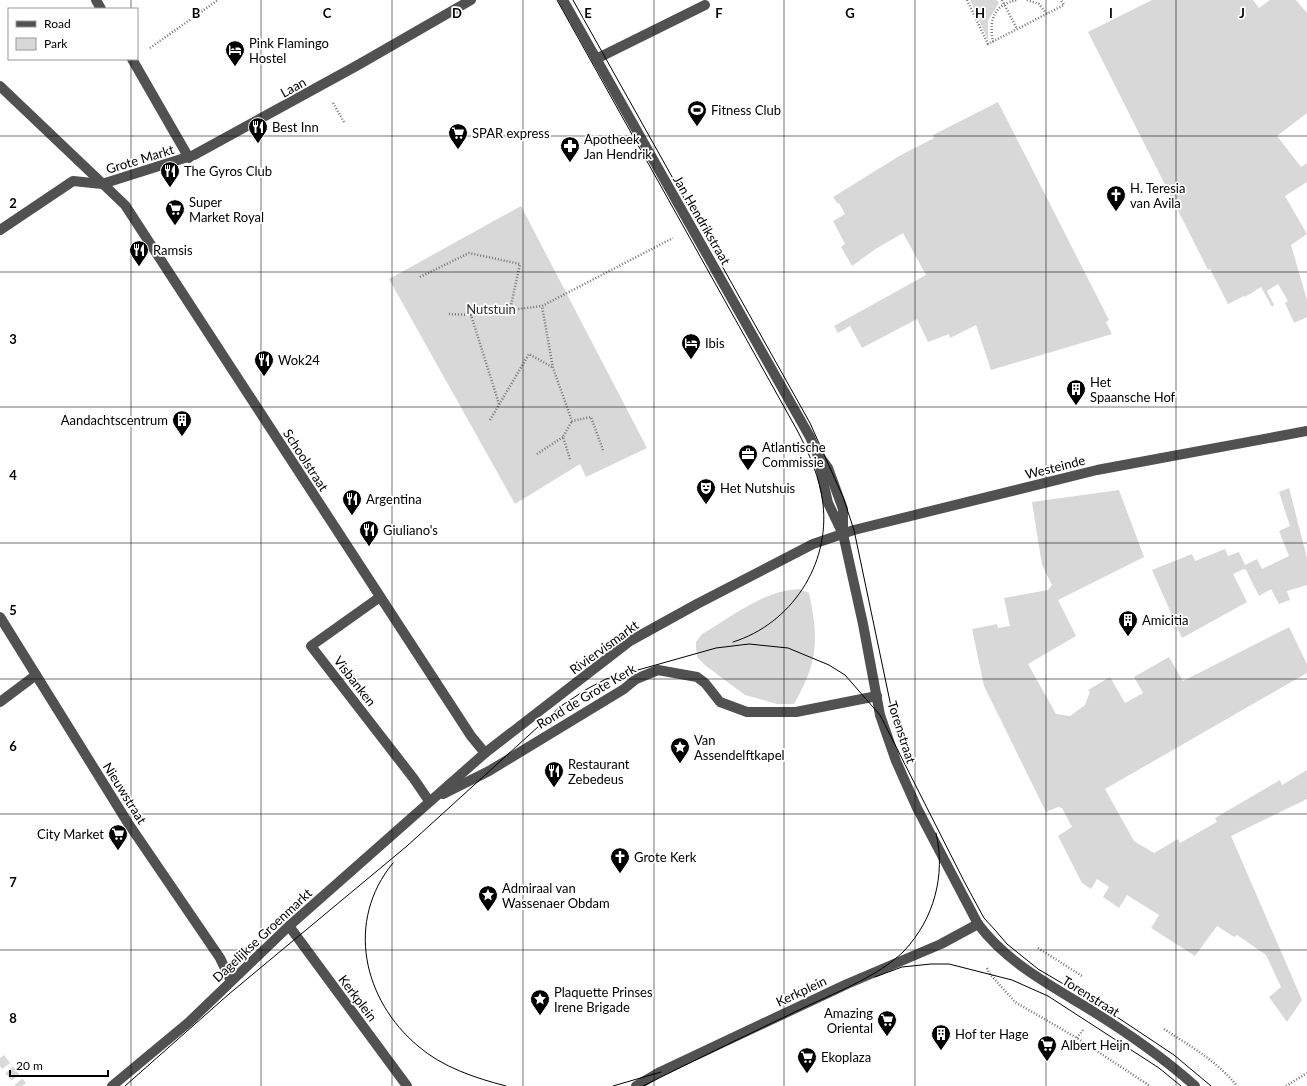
<svg xmlns="http://www.w3.org/2000/svg" width="1307" height="1086" font-family="Lato,sans-serif">
<rect width="100%" height="100%" fill="#fff"/>
<g fill="#d8d8d8">
<polygon points="970,0 997,0 999,3 988,21 988,40"/>
<polygon points="1152,0 1253,0 1259,8 1270,0 1296,0 1307,13 1307,113 1277,136 1301,167 1307,163 1307,182 1285,196 1307,234 1291,245 1307,300 1307,317 1294,323 1285,303 1288,301 1278,284 1267,291 1274,305 1272,307 1261,287 1245,297 1244,296 1228,304 1210,269 1208,270 1088,32"/>
<polygon points="998,102 1109,320 1106,322 1112,334 991,370 976,325 950,338 949,334 928,342 917,319 862,348 850,326 838,333 834,326 926,275 903,233 877,248 852,266 841,247 845,244 833,221 845,214 839,203 838,204 833,197 901,155 934,138 933,135"/>
<polygon points="521,206 647,448 586,477 580,464 515,504 389,279"/>
<polygon points="1289,488 1307,558 1307,585 1287,591 1290,600 1279,604 1271,589 1259,596 1246,570 1244,569 1233,574 1247,602 1182,638 1152,570 1192,554 1195,561 1225,549 1228,556 1239,552 1245,565 1257,559 1262,569 1289,556 1279,531 1290,526 1279,492"/>
<polygon points="1119,490 1144,557 1058,600 1076,636 1028,664 1056,714 1070,716 1085,705 1090,692 1088,690 1110,677 1125,703 1143,693 1134,677 1169,657 1183,681 1289,627 1307,664 1307,673 1105,789 1134,841 1154,853 1178,839 1180,843 1217,822 1215,818 1280,780 1282,785 1307,770 1307,799 1231,836 1302,1000 1287,1022 1269,997 1281,987 1266,955 1237,935 1234,937 1217,926 1195,956 1151,928 1159,915 1127,895 1119,908 1103,897 1109,887 1097,879 1091,889 1082,883 1058,836 1072,827 1062,808 1058,807 1046,812 984,686 972,629 997,624 998,628 1010,626 1004,598 1048,590 1052,585 1042,565 1032,502"/>
<path d="M799 589 809 593C819 640 818 662 794 704H777L745 695 706 666 697 657 696 648V642L702 634C733 616 762 591 799 589Z"/>
</g>
<g fill="none" stroke-linecap="round" stroke-linejoin="round">
<polyline stroke="#d9d9d9" stroke-width="10" stroke-dasharray="10 5" stroke-linecap="butt" points="0,1058 22,1086"/>
<g stroke="#737373" stroke-width="2.5" stroke-dasharray="1 2" stroke-linecap="butt">
<polyline points="967,0 988,44 1064,5 1061,0"/>
<polyline points="1002,0 1017,29"/>
<polyline points="1027,0 1039,4 1047,14"/>
<path d="M993 42C989 20 993 4 1018 0"/>
<polyline points="150,48 218,0"/>
<polyline points="333,103 344,122"/>
<polyline points="420,277 469,253 520,264 510,310"/>
<polyline points="449,314 471,315"/>
<polyline points="499,404 471,315 542,306"/>
<polyline points="490,420 529,354 552,367"/>
<polyline points="603,450 591,417 572,421 553,368 542,306 673,238"/>
<polyline points="537,454 563,437"/>
<polyline points="570,459 563,437 572,421"/>
<polyline points="1038,948 1082,976"/>
<polyline points="987,968 989,973 1015,1002 1077,1038 1150,1086"/>
<path d="M1164 1029C1190 1046 1217 1061 1237 1086"/>
<polyline points="1077,1038 1083,1030"/>
<polyline points="1286,1086 1307,1073"/>
</g>
<g stroke="#515151" stroke-width="10">
<polyline points="96,0 101,9"/>
<path d="M563 0 810 437 817 453 828 503 843 534 863 624 880 715 896 761 917 808 978 924C1008 964 1052 986 1094 1012 1129 1034 1164 1058 1195 1086"/>
<polyline points="132,59 189,158"/>
<polyline points="596,59 705,5"/>
<polyline points="0,86 125,205 471,736 485,753"/>
<polyline points="0,230 73,181 102,184 194,155 358,65 471,0"/>
<polyline points="820,457 828,468 843,509 843,532"/>
<polyline points="380,597 311,646 414,779 429,801"/>
<polyline points="0,617 128,823 220,958 231,981"/>
<polyline points="0,702 36,675"/>
<polyline points="443,794 489,771 624,689 636,679 658,670 697,677 705,683 720,702 747,712 796,712 877,696"/>
<polyline points="289,926 407,1086"/>
<polyline points="112,1086 189,1022 289,926 485,753 630,641 697,604 813,544 854,530 1097,470 1307,431"/>
<polyline points="636,1086 658,1073 847,984 941,944 978,924"/>
</g>
<g stroke="#000" stroke-width="1">
<path d="M557 0 797 430C809 453 820 478 823 504 830 565 791 624 733 642"/>
<polyline points="573,0 810,423 843,497 854,530 893,716 902,749"/>
<path d="M393 863C345 921 363 1000 418 1046 442 1067 475 1078 506 1086"/>
<polyline points="875,977 902,967 931,964 949,964 1012,980 1048,996 1159,1068 1181,1086"/>
<polyline points="125,1086 229,994 407,846 561,706 587,689 606,679 716,648 749,644 788,648 829,665 845,675 880,715 965,883 984,918 995,930 1007,944 1038,969 1099,1005 1174,1055 1211,1086"/>
<polyline points="613,1086 661,1072"/>
<path d="M643 1086C695 1060 747 1035 799 1010 832 994 878 977 904 951 934 919 946 875 936 833"/>
</g>
</g>
<path fill="none" stroke="#000" stroke-width="1" stroke-opacity="0.55" d="M131 0V9M261 0V1086M392 0V1086M523 0V1086M654 0V1086M784 0V1086M915 0V1086M1046 0V1086M1176 0V1086M131 59V1086M0 136H1307M0 272H1307M0 407H1307M0 543H1307M0 679H1307M0 814H1307M0 950H1307"/>
<defs>
<g id="hotel-pin" transform="scale(1)"><path d="M0 17L-7.5 6A9.5 9.5 0 1 1 7.5 6Z" fill="#000" stroke="#fff"/><path d="M-6-4.5h1.5V1H6V5H4.5V3h-9V5H-6ZM-4 0a1.8 1.8 0 1 1 3.6 0ZM.5 0V-2.5h3Q6-2.5 6 0Z" fill="#fff"/></g>
<g id="stadium-pin" transform="scale(1)"><path d="M0 17L-7.5 6A9.5 9.5 0 1 1 7.5 6Z" fill="#000" stroke="#fff"/><path d="M0-5a6.5 5 0 1 0 0 10a6.5 5 0 1 0 0-10ZM-3.5-1.8h7v3.6h-7Z" fill="#fff"/></g>
<g id="restaurant-pin" transform="scale(1)"><path d="M0 17L-7.5 6A9.5 9.5 0 1 1 7.5 6Z" fill="#000" stroke="#fff"/><path d="M-5-6h1v4h1v-4h1v4h1v-4h1v5L-1.5 .5V6h-2V.5L-5-1ZM5-6V6H3V1.5H1.5Q1.5-4 5-6Z" fill="#fff"/></g>
<g id="supermarket-pin" transform="scale(1)"><path d="M0 17L-7.5 6A9.5 9.5 0 1 1 7.5 6Z" fill="#000" stroke="#fff"/><path d="M-6-5.5h2.5l.6 2H6L4.5 2H-2.5L-4.4-4H-6ZM-1.5 3.2a1.3 1.3 0 1 0 .1 0ZM3 3.2a1.3 1.3 0 1 0 .1 0Z" fill="#fff"/></g>
<g id="pharmacy-pin" transform="scale(1)"><path d="M0 17L-7.5 6A9.5 9.5 0 1 1 7.5 6Z" fill="#000" stroke="#fff"/><path d="M-2-6h4v4h4v4h-4v4h-4v-4h-4v-4h4Z" fill="#fff"/></g>
<g id="church-pin" transform="scale(1)"><path d="M0 17L-7.5 6A9.5 9.5 0 1 1 7.5 6Z" fill="#000" stroke="#fff"/><path d="M-1.2-6h2.4v3.5h3.3v2.4h-3.3V6h-2.4V-.1h-3.3v-2.4h3.3Z" fill="#fff"/></g>
<g id="building-pin" transform="scale(1)"><path d="M0 17L-7.5 6A9.5 9.5 0 1 1 7.5 6Z" fill="#000" stroke="#fff"/><path d="M-4-6H4V6H1V3H-1V6H-4ZM-2.5-4.3h1.7v1.8h-1.7ZM.8-4.3h1.7v1.8H.8ZM-2.5-1h1.7V.8h-1.7ZM.8-1h1.7V.8H.8Z" fill="#fff"/></g>
<g id="office-pin" transform="scale(1)"><path d="M0 17L-7.5 6A9.5 9.5 0 1 1 7.5 6Z" fill="#000" stroke="#fff"/><path d="M-6-3h4V-5.5h4V-3h4V5H-6ZM-1-4.5V-3h2v-1.5ZM-6 0V1H6V0Z" fill="#fff"/></g>
<g id="theatre-pin" transform="scale(1)"><path d="M0 17L-7.5 6A9.5 9.5 0 1 1 7.5 6Z" fill="#000" stroke="#fff"/><path d="M-5-5.5Q0-4 5-5.5V0Q5 5 0 6Q-5 5-5 0ZM-3.3-2.5H-1v1.5H-3.3ZM1-2.5H3.3v1.5H1ZM-2.8 1Q0 5.5 2.8 1Z" fill="#fff"/></g>
<g id="sight-pin" transform="scale(1)"><path d="M0 17L-7.5 6A9.5 9.5 0 1 1 7.5 6Z" fill="#000" stroke="#fff"/><path d="M0-6L1.8-2.2L6-1.7L2.9 1.2L3.7 5.4L0 3.3L-3.7 5.4L-2.9 1.2L-6-1.7L-1.8-2.2Z" fill="#fff"/></g>
</defs>
<g fill-rule="evenodd">
<use href="#hotel-pin" x="235" y="50"/>
<use href="#stadium-pin" x="697" y="110"/>
<use href="#restaurant-pin" x="258" y="127"/>
<use href="#supermarket-pin" x="458" y="133"/>
<use href="#pharmacy-pin" x="570" y="146"/>
<use href="#restaurant-pin" x="170" y="171"/>
<use href="#church-pin" x="1116" y="195"/>
<use href="#supermarket-pin" x="175" y="209"/>
<use href="#restaurant-pin" x="139" y="250"/>
<use href="#hotel-pin" x="691" y="343"/>
<use href="#restaurant-pin" x="264" y="360"/>
<use href="#building-pin" x="1076" y="389"/>
<use href="#building-pin" x="182" y="420"/>
<use href="#office-pin" x="748" y="454"/>
<use href="#theatre-pin" x="706" y="488"/>
<use href="#restaurant-pin" x="352" y="499"/>
<use href="#restaurant-pin" x="369" y="530"/>
<use href="#building-pin" x="1128" y="620"/>
<use href="#sight-pin" x="680" y="747"/>
<use href="#restaurant-pin" x="554" y="771"/>
<use href="#supermarket-pin" x="118" y="834"/>
<use href="#church-pin" x="620" y="857"/>
<use href="#sight-pin" x="488" y="895"/>
<use href="#sight-pin" x="540" y="999"/>
<use href="#supermarket-pin" x="887" y="1020"/>
<use href="#building-pin" x="941" y="1034"/>
<use href="#supermarket-pin" x="1047" y="1045"/>
<use href="#supermarket-pin" x="807" y="1057"/>
</g>
<g text-anchor="middle" stroke-width="3.5" stroke-linejoin="round" paint-order="stroke">
<g font-size="13" fill="#000" stroke="#fff" text-anchor="start">
<text x="249" y="48">Pink Flamingo<tspan x="249" dy="15">Hostel</tspan></text>
<text x="711" y="115">Fitness Club</text>
<text x="272" y="132">Best Inn</text>
<text x="472" y="138">SPAR express</text>
<text x="584" y="144">Apotheek<tspan x="584" dy="15">Jan Hendrik</tspan></text>
<text x="184" y="176">The Gyros Club</text>
<text x="1130" y="193">H. Teresia<tspan x="1130" dy="15">van Avila</tspan></text>
<text x="189" y="207">Super<tspan x="189" dy="15">Market Royal</tspan></text>
<text x="153" y="255">Ramsis</text>
<text x="705" y="348">Ibis</text>
<text x="278" y="365">Wok24</text>
<text x="1090" y="387">Het<tspan x="1090" dy="15">Spaansche Hof</tspan></text>
<text x="168" y="425" text-anchor="end">Aandachtscentrum</text>
<text x="762" y="452">Atlantische<tspan x="762" dy="15">Commissie</tspan></text>
<text x="720" y="493">Het Nutshuis</text>
<text x="366" y="504">Argentina</text>
<text x="383" y="535">Giuliano's</text>
<text x="1142" y="625">Amicitia</text>
<text x="694" y="745">Van<tspan x="694" dy="15">Assendelftkapel</tspan></text>
<text x="568" y="769">Restaurant<tspan x="568" dy="15">Zebedeus</tspan></text>
<text x="104" y="839" text-anchor="end">City Market</text>
<text x="634" y="862">Grote Kerk</text>
<text x="502" y="893">Admiraal van<tspan x="502" dy="15">Wassenaer Obdam</tspan></text>
<text x="554" y="997">Plaquette Prinses<tspan x="554" dy="15">Irene Brigade</tspan></text>
<text x="873" y="1018" text-anchor="end">Amazing<tspan x="873" dy="15">Oriental</tspan></text>
<text x="955" y="1039">Hof ter Hage</text>
<text x="1061" y="1050">Albert Heijn</text>
<text x="821" y="1062">Ekoplaza</text>
</g>
<g font-size="13" fill="#000" stroke="#fff">
<text transform="translate(293 87) rotate(-29)" y="5">Laan</text>
<text transform="translate(140 159) rotate(-17)" y="5">Grote Markt</text>
<text transform="translate(702 220) rotate(60)" y="5">Jan Hendrikstraat</text>
<text transform="translate(306 460) rotate(57)" y="5">Schoolstraat</text>
<text transform="translate(1055 467) rotate(-14)" y="5">Westeinde</text>
<text transform="translate(604 647) rotate(-36)" y="5">Riviervismarkt</text>
<text transform="translate(355 681) rotate(52)" y="5">Visbanken</text>
<text transform="translate(586 696) rotate(-31)" y="5">Rond de Grote Kerk</text>
<text transform="translate(902 732) rotate(72)" y="5">Torenstraat</text>
<text transform="translate(125 793) rotate(58)" y="5">Nieuwstraat</text>
<text transform="translate(262 935) rotate(-43)" y="5">Dagelijkse Groenmarkt</text>
<text transform="translate(801 991) rotate(-25)" y="5">Kerkplein</text>
<text transform="translate(1091 996) rotate(32)" y="5">Torenstraat</text>
<text transform="translate(358 998) rotate(53)" y="5">Kerkplein</text>
</g>
<g font-size="13" fill="#2f2f2f" stroke="#fff">
<text x="491" y="314">Nutstuin</text>
</g>
</g>
<g font-size="13" text-anchor="middle" font-weight="bold" fill="#000" stroke="#fff" stroke-width="3.5" stroke-linejoin="round" paint-order="stroke">
<text x="196" y="18">B</text>
<text x="327" y="18">C</text>
<text x="457" y="18">D</text>
<text x="588" y="18">E</text>
<text x="719" y="18">F</text>
<text x="850" y="18">G</text>
<text x="980" y="18">H</text>
<text x="1111" y="18">I</text>
<text x="1242" y="18">J</text>
<text x="13" y="208">2</text>
<text x="13" y="344">3</text>
<text x="13" y="480">4</text>
<text x="13" y="615">5</text>
<text x="13" y="751">6</text>
<text x="13" y="887">7</text>
<text x="13" y="1023">8</text>
</g>
<rect x="8" y="8" width="130" height="52" fill="#ffffff" stroke="#999999"/>
<rect x="16" y="21" width="20" height="6" fill="#515151" stroke="#999999"/>
<text x="44" y="28" font-size="12" fill="#000000">Road</text>
<rect x="16" y="38" width="20" height="12" fill="#d8d8d8" stroke="#999999"/>
<text x="44" y="48" font-size="12" fill="#000000">Park</text>
<path d="M10 1070v6h98v-6" fill="none" stroke="#000000" stroke-width="2"/>
<text x="16" y="1070" font-size="12" fill="#000000" stroke="#ffffff" stroke-width="3" paint-order="stroke">20 m</text>
</svg>
